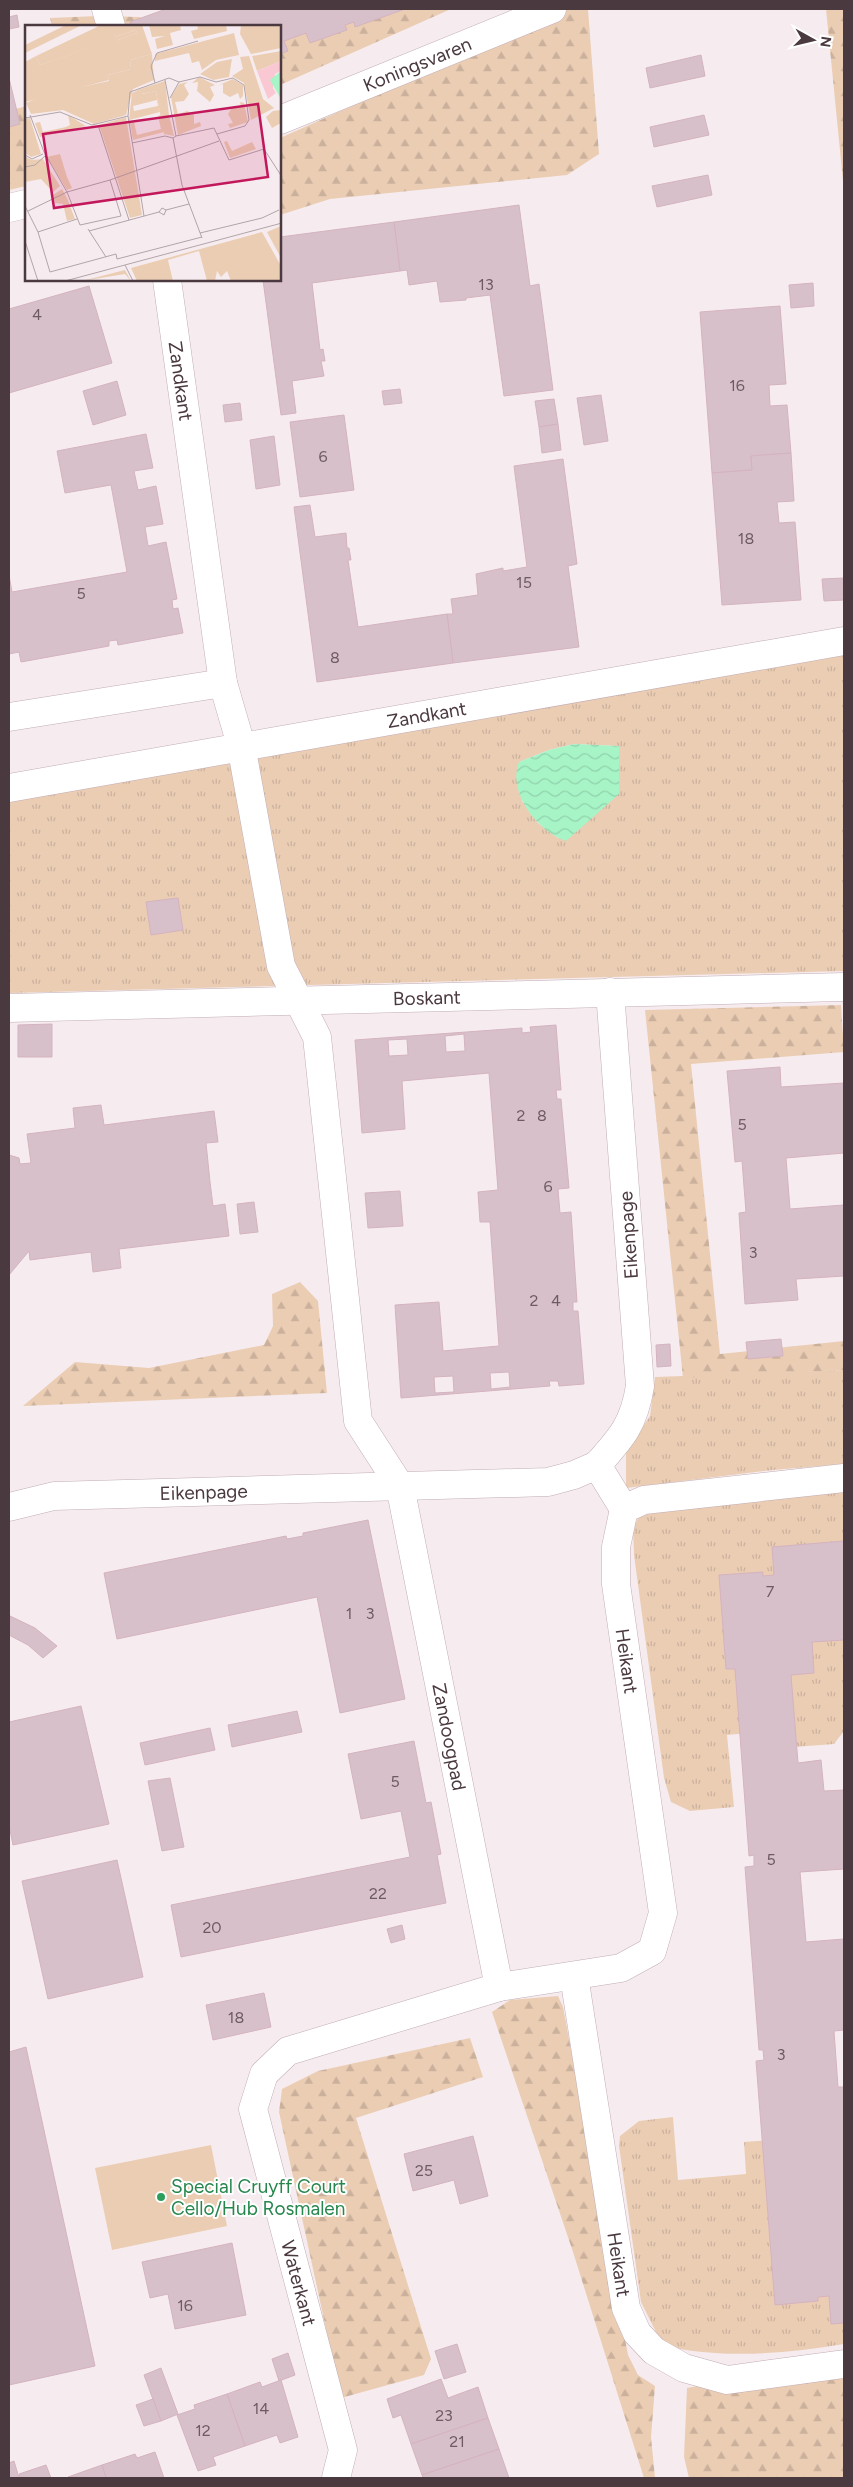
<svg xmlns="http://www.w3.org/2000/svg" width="853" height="2487" font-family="Figtree,sans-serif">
<defs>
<pattern id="grass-tufts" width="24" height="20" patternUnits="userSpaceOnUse" patternTransform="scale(1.25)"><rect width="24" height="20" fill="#ebcdb4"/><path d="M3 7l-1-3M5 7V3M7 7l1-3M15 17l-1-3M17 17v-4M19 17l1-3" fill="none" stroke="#cbb19c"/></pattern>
<pattern id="forest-firs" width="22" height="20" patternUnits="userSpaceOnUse" patternTransform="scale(1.25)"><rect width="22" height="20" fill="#ebcdb4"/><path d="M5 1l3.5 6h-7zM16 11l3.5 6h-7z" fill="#cbb19c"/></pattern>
<pattern id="water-waves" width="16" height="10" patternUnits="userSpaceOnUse" patternTransform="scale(1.25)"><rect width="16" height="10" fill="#a7f4c7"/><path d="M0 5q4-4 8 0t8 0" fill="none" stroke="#91d2ac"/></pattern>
</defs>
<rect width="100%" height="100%" fill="#f6ecef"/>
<g fill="url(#grass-tufts)" fill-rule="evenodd">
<path d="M844 652V971L9 993V800ZM574 744 619 746 558 838 538 823 522 801 519 762 549 750Z"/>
<polygon points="844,1370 844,1464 773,1470 626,1488 626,1451 650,1416 655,1377"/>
<polygon points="844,1492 844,1731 834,1744 794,1747 792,1729 727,1735 734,1807 690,1811 671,1802 664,1778 634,1555 633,1528 641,1513"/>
<path d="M673 2117 678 2180 746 2174 744 2142 785 2139 844 2187V2344C782 2354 726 2359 663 2346L641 2302 619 2146 620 2136 639 2121Z"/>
</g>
<g fill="url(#forest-firs)">
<polygon points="189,9 451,9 280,85 280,26 183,26 177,17"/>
<polygon points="588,9 599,154 567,175 330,199 280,215 280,138 567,10"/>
<polygon points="826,9 844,9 844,191"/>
<polygon points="98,16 140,17 147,26 52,26 50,18"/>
<polygon points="26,106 26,186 9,190 9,111"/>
<polygon points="841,1005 844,1052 691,1064 720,1354 844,1341 844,1370 683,1378 645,1010"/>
<polygon points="300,1282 318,1301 327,1393 23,1406 75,1362 149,1368 264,1345 273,1326 272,1294"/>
<polygon points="558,1996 563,2007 628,2355 638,2375 655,2386 651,2437 655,2478 644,2478 573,2252 492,2012 510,2000"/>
<polygon points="470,2038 483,2077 356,2118 431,2359 424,2375 341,2398 279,2112 282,2089 318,2071"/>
<polygon points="844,2370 844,2478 689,2478 684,2457 687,2388 713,2383"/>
</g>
<polygon fill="#ebcdb4" points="211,2145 227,2226 112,2250 95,2168"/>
<path fill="url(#water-waves)" d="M574 744 619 746V794L566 841C537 831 507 792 519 762L549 750Z"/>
<g fill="#d8c0ca" stroke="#d4b3bf" fill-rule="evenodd">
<polygon points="166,9 405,9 355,27 354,22 345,25 347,30 310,43 306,33 284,41 288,51 280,54 280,26 132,26 130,22"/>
<polygon points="17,15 19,27 9,29 9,17"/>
<polygon points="701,55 705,76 650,88 646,68"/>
<polygon points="9,78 20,124 9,127"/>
<polygon points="704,115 709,135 654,147 650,127"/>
<polygon points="708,175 712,195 657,207 652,186"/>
<polygon points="519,205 530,286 539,284 553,390 504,396 490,295 466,298 466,300 440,302 437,281 409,285 407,270 400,271 394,222"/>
<polygon points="394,222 400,271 312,283 320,350 323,349 325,361 321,361 324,376 292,381 296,413 281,415 263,280 280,280 280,237"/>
<polygon points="813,283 814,306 791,308 789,285"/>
<polygon points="89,286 112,363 9,393 9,309"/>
<polygon points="780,306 786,384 769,385 770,406 787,405 791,453 751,456 752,470 712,473 700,312"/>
<polygon points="117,381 126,415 93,425 83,391"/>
<polygon points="400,389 402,403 384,405 382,391"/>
<polygon points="601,395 608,441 584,445 577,398"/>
<polygon points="554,399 558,424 539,427 535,401"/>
<polygon points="240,403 242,420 225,422 223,405"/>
<polygon points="344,415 354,490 300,497 290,422"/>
<polygon points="558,424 561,450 542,453 539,427"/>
<polygon points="146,434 153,468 134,471 138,490 156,486 163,524 145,527 148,546 166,542 177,599 172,600 173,609 178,608 183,633 118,645 117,640 109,641 109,646 21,662 19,652 9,654 9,575 12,592 127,572 111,485 65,493 57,451"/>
<polygon points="274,436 280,485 256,489 250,440"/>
<polygon points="791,453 794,501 777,502 779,523 795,522 801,600 722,605 712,473 752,470 751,456"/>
<polygon points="563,459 577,564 568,566 579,647 453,663 447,614 453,614 451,599 478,595 476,574 503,568 503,571 527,567 514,466"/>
<polygon points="310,505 315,537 346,533 347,548 349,548 351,560 348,560 358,627 447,614 453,663 317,682 294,507"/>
<polygon points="844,578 844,600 824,601 822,579"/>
<polygon points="178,898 183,930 151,935 146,902"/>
<polygon points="52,1024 52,1057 18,1057 18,1025"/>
<path d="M556 1025 561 1090H556L557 1099H561L569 1188 558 1189 560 1213 571 1212 577 1302H573V1311H578L584 1384 559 1386 558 1381H549L550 1386 401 1398 395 1305 439 1302 443 1351 499 1346 490 1222H480L478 1192 498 1190 489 1073 402 1081 405 1129 362 1133 355 1040 522 1028V1033L531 1032 530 1027ZM464 1034 465 1051 446 1052 445 1036ZM407 1039 408 1055 389 1056 388 1040ZM509 1372 510 1387 491 1389 490 1373ZM453 1376 454 1392 435 1393 434 1377Z"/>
<polygon points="780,1067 781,1087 844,1083 844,1153 786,1158 790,1209 844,1205 844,1276 796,1279 798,1300 745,1304 739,1213 746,1212 742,1161 735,1162 727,1071"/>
<polygon points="101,1105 104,1125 214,1111 218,1142 206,1143 210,1182 213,1206 225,1204 229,1236 119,1249 121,1268 93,1272 91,1252 30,1260 29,1251 9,1275 9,1155 19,1158 20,1164 31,1163 27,1134 75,1128 73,1108"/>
<polygon points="400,1191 403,1226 368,1228 365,1193"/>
<polygon points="254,1202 258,1232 240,1234 237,1204"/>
<polygon points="781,1339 783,1356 748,1359 746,1342"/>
<polygon points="670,1344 671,1366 657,1367 656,1345"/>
<polygon points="368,1520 405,1699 340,1713 317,1597 117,1639 104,1573 286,1536 287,1539 303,1536 303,1533"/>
<polygon points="844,1541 844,1640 812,1642 814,1673 791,1675 798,1763 821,1760 824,1791 844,1790 844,1869 800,1872 806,1942 844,1939 844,2030 834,2031 838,2087 844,2087 844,2323 831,2324 829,2296 818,2297 818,2301 775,2305 756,2061 764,2060 763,2050 759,2050 745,1867 754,1866 754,1855 749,1856 735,1669 726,1669 719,1575 763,1572 763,1576 774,1575 772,1547"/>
<polygon points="10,1616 35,1628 57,1646 43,1658 28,1645 9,1635"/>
<polygon points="81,1706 109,1824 13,1845 9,1825 9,1722"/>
<polygon points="297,1711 302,1732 232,1747 228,1725"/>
<polygon points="210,1728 215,1750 145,1765 140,1743"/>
<polygon points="414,1741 426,1803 431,1802 441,1854 437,1855 446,1903 181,1957 171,1905 410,1857 401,1811 361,1819 348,1754"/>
<polygon points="170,1778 184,1847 162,1851 148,1781"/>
<polygon points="117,1860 143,1977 48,1999 22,1881"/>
<polygon points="402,1925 405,1939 391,1943 387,1929"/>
<polygon points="264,1993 271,2027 213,2040 206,2005"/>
<polygon points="26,2047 95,2366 9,2385 9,2052"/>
<polygon points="473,2136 488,2196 460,2204 454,2180 413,2191 404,2154"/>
<polygon points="232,2243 246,2315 175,2329 168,2294 150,2298 142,2262"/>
<polygon points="457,2344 466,2372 444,2379 435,2351"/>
<polygon points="288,2353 295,2375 279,2381 272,2359"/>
<polygon points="161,2368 178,2414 161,2421 144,2375"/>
<polygon points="441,2379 448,2398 478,2387 488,2418 411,2444 401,2415 393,2418 387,2399"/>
<polygon points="281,2380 298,2437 280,2443 277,2435 245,2446 227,2394 260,2382 262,2387"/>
<polygon points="227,2394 245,2446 213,2457 216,2465 198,2471 177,2415 195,2409 194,2405"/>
<polygon points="153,2399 161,2421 144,2426 136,2405"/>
<polygon points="488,2418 499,2449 422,2475 411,2444"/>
<polygon points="499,2449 509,2478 423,2478 422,2475"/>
<polygon points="155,2452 164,2478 106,2478 102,2465 135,2454 137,2458"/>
<polygon points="14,2461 19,2478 9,2478 9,2463"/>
<polygon points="46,2465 51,2478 20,2478 19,2474"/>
<polygon points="102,2465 106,2478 68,2477"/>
</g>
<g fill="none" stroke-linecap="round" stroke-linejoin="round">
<g stroke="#c2adb5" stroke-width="29">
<g id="street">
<polyline points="106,9 111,26"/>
<path id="s1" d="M280 120 552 9"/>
<polyline points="9,208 26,204"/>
<path id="s2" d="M223 683 241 745 281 966 317 1037 358 1421 400 1486 499 1987"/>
<polyline points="9,717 223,683 167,280"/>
<path id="s3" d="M9 788 844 641"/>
<path id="s4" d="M9 1008 844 987"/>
<path d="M597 1465C622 1437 634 1424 640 1386L610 992"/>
<path id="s5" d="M9 1507 54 1496 548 1482 574 1475 597 1465 624 1509"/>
<path id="s6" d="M574 1976 626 2308 637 2333 654 2351 684 2368 727 2380 844 2364"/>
<polyline points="336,2478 343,2450 253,2109 264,2074 288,2051 499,1987 621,1968 652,1951 663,1913 616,1584 616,1547 624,1509 644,1500 844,1478"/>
</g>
</g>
<use href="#street" stroke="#fff" stroke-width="28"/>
</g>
<circle fill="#2e9e5b" stroke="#fff" stroke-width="2" cx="161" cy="2197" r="5"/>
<g text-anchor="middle" stroke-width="4" stroke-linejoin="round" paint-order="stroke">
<g font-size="16" fill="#6e5b62">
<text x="486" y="290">13</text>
<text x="37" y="320">4</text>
<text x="737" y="391">16</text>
<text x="323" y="462">6</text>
<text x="746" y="544">18</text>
<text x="524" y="588">15</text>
<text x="81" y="599">5</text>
<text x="335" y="663">8</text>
<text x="521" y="1121">2</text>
<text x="542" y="1121">8</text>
<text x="742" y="1130">5</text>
<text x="548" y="1192">6</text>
<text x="753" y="1258">3</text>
<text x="534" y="1306">2</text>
<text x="556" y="1306">4</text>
<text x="770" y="1597">7</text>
<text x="349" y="1619">1</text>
<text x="370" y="1619">3</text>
<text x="395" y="1787">5</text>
<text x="771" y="1865">5</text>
<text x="378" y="1899">22</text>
<text x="212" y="1933">20</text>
<text x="236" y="2023">18</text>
<text x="781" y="2060">3</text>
<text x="424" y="2176">25</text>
<text x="185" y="2311">16</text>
<text x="261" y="2414">14</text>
<text x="444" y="2421">23</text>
<text x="203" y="2436">12</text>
<text x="457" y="2447">21</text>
</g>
<g font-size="19" fill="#4b3940" stroke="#fff">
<text dy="7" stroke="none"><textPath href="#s1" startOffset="148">Koningsvaren</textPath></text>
<text transform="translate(181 381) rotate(82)" y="7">Zandkant</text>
<text dy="7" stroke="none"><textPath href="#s3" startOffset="424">Zandkant</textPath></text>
<text dy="7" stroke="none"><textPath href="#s4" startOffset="418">Boskant</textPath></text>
<text transform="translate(628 1235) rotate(-94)" y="7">Eikenpage</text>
<text dy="7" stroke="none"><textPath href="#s5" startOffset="196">Eikenpage</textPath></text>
<text transform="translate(627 1661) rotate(82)" y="7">Heikant</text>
<text dy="7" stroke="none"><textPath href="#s2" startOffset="1088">Zandoogpad</textPath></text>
<text dy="7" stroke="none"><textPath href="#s6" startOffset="292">Heikant</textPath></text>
<text transform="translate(299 2283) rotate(75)" y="7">Waterkant</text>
</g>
<g font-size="19" fill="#27864d" stroke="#fff" text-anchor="start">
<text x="171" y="2193">Special Cruyff Court<tspan x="171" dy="22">Cello/Hub Rosmalen</tspan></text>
</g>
</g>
<g transform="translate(25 25)">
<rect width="256" height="256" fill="#f6ecef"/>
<path d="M117 0 127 29 105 35 106 44 83 50 84 55 0 77V37L11 31 15 40 90 14 96 40 93 15 112 8 111 5 90 12 87 1ZM124 0H155L156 5 145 8 148 20 132 24 130 14 140 11 127 12ZM172 0H201L202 6 169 14 166 6 173 4ZM207 34 204 52 188 55 175 49 192 37ZM174 52 190 60 185 62 189 70 185 77 172 66 173 57 167 58ZM208 54 218 60V71L215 74 213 68 205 72 198 68V59L194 60ZM140 56 144 90 149 111 139 109 131 66 116 69 115 64ZM163 57 159 60 164 69 159 76 150 77 153 89 162 86 169 90V99L175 97 176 101 153 110 146 72 154 59ZM215 77 219 78 223 97 205 103 203 99 208 98 203 89 208 81H216ZM101 92 117 190 105 193 74 100Z" fill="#ebcdb4"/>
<path d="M41 0H57L0 28V20ZM76 0H89L90 12 111 5 112 8 93 15 98 39 95 40 89 15 15 40 11 31ZM216 0H256V23L226 29 215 9ZM209 8 214 30 191 35 177 45 174 36 167 38 164 28 130 36V29ZM256 26V36L232 46 227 31ZM127 29 129 55 108 64 101 90 69 99 38 85 6 89 1 78 19 70 84 56 83 50 106 44 105 35ZM224 31 238 74 249 83 226 95 219 58 207 51 218 44 215 32ZM115 64 117 69 131 66 135 87 104 95 107 68ZM132 75 133 81 109 86 108 81ZM256 85V98L247 103 241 92 248 86ZM43 90 61 101 15 112 10 98 15 97 18 107 41 102 45 100ZM136 90 139 107 108 115 105 98 109 97 112 110 136 104 133 91ZM5 93 16 129 6 132 0 128V94ZM202 116 207 126 227 117 231 124 205 133 199 117ZM35 129 42 152 47 163 42 165 22 132ZM1 132 7 135 18 134 35 161 28 167 16 154 0 157ZM37 164 42 173 50 194 42 196 38 179 30 178 28 170ZM256 201H257L256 233 242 207ZM237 207 256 241V256H206L202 246 196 252 192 246 190 256H182L174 226 143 235 148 256H112L106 243ZM100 245 106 256 100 249 57 256Z" fill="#ebcdb4" fill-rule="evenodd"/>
<path d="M256 36V46L250 49 248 63 251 68 243 74 232 46Z" fill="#fac8d2"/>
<path d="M256 46V74L245 55Z" fill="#a7f4c7"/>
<path fill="none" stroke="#b2a4a9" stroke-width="1" d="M140 55 151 111 189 103 204 135 239 124 257 152M130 58 126 41 132 28 173 16M145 73 154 57M0 93 35 87 67 100 103 91M73 100 104 195M151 111 148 113 157 160 177 213M107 118 140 111 148 113M0 130 7 134 18 129M0 142 10 140 20 131M85 155 194 116M0 181 13 207 25 247 91 229 92 234 177 212M141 185 164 179M3 186 42 167 85 155 96 191 55 200 42 167 19 127 5 90M119 191 103 91 105 67 144 53 154 57 175 52 191 57 208 53 219 60 224 95 220 101 192 109M63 204 81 232M64 206 134 187 137 183 141 185 139 190 134 187M13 207 52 194M175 208 237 193 254 185M0 216 13 256M100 240 108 256M40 256 257 198"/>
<path fill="#c2185b" fill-opacity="0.15" stroke="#c2185b" stroke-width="2.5" d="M233 79 243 152 29 183 18 109Z"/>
<rect width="256" height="256" fill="none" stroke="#4b3940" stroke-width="2.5"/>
</g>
<rect width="853" height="2487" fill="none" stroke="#4b3940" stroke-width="20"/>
<g transform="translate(813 40) rotate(98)" stroke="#ffffff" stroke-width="4" paint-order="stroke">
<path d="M0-4L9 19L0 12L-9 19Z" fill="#4b3940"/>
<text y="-8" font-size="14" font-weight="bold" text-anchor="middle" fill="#4b3940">N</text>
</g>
</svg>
